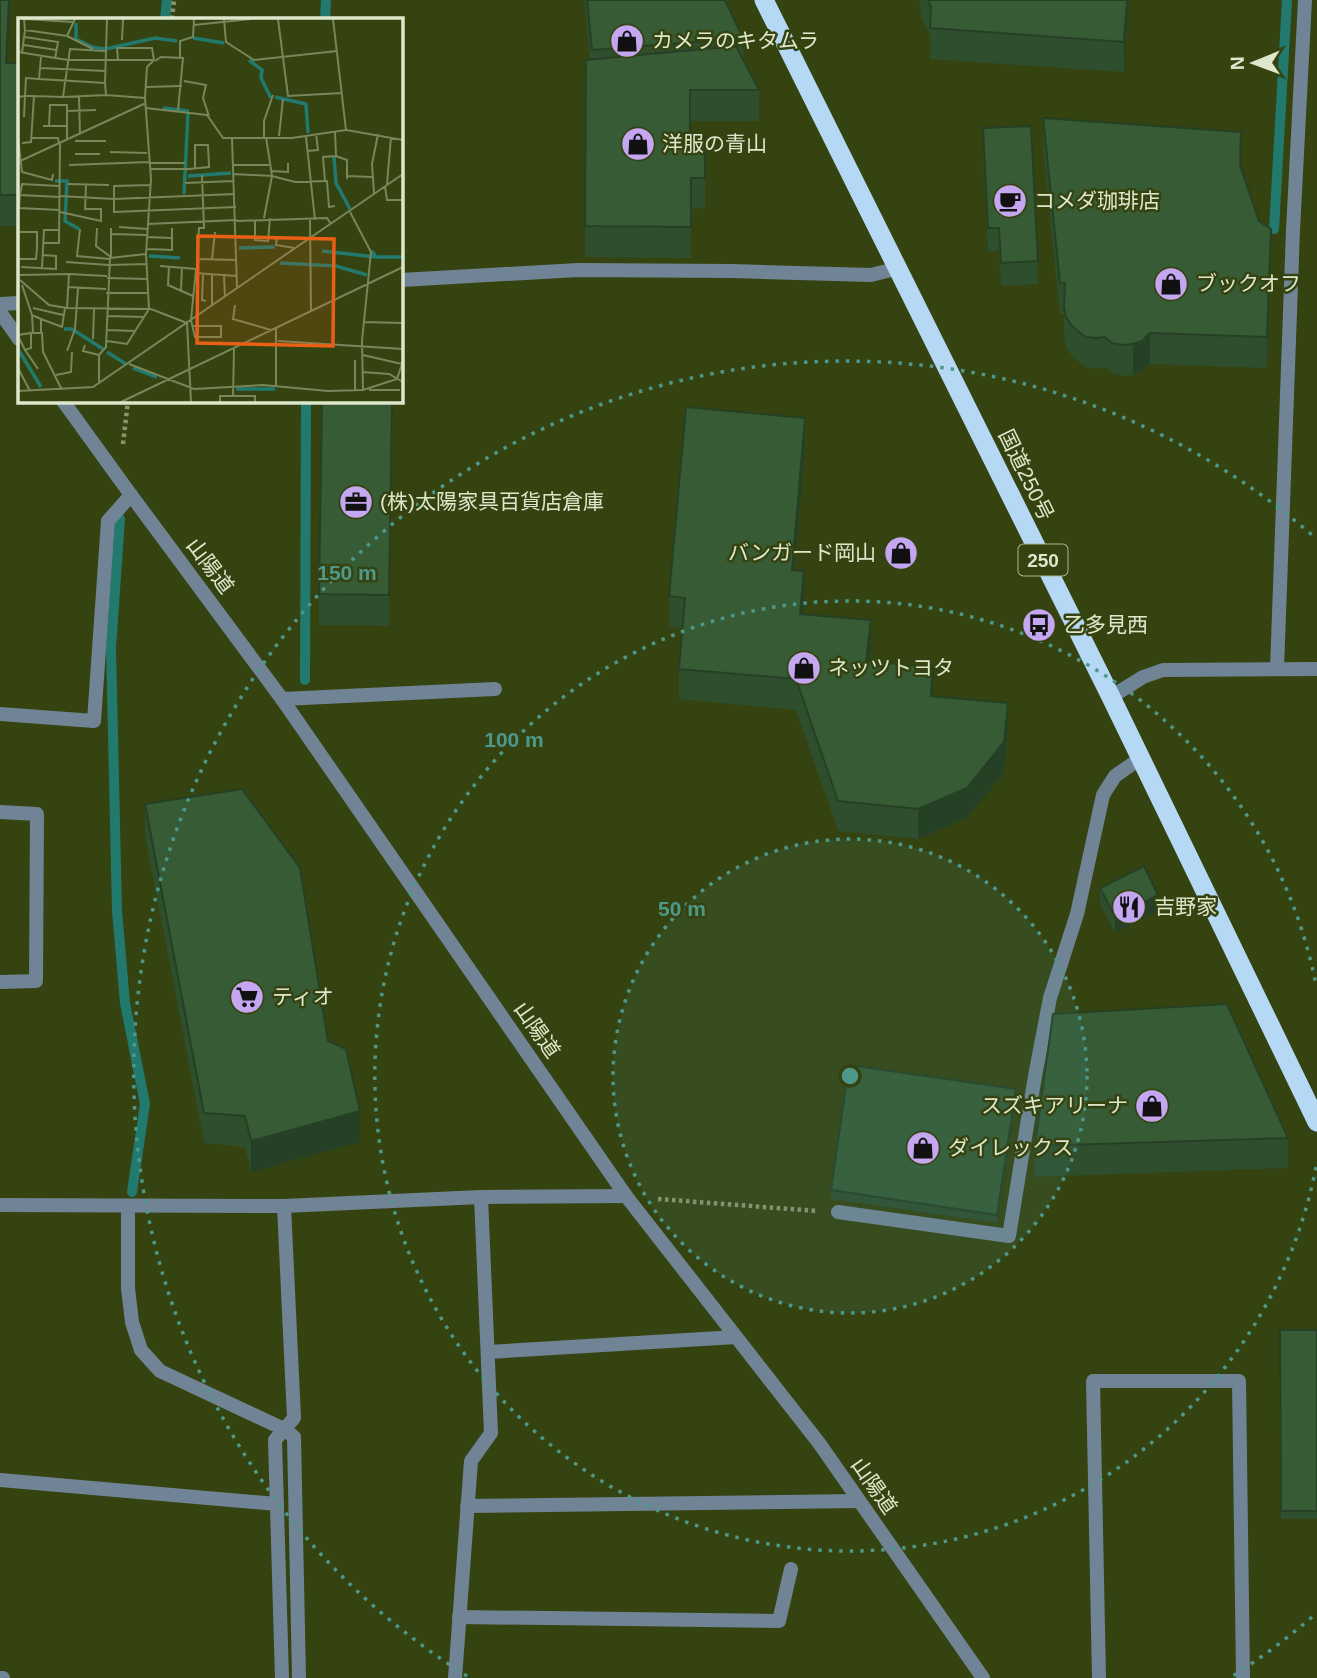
<svg xmlns="http://www.w3.org/2000/svg" width="1317" height="1678" font-family="Arial,'Noto Sans JP',sans-serif">
<rect width="100%" height="100%" fill="#354310"/>
<g fill="none" stroke-linecap="round" stroke-linejoin="round">
<g stroke="#22796e" stroke-width="10">
<polyline points="165,19 167,0"/>
<polyline points="325,19 326,0"/>
<polyline points="1274,229 1287,0"/>
<polyline points="120,519 111,648 117,911 125,1003 145,1104 132,1192"/>
<polyline points="305,680 306,401"/>
</g>
<g stroke="#89956e" stroke-width="4.5" stroke-dasharray="3.5 3.5" stroke-linecap="butt">
<polyline points="172,19 174,0"/>
<polyline points="123,444 128,401"/>
<polyline points="658,1199 817,1211"/>
</g>
<polyline stroke="#718495" stroke-width="14" points="128,1206 128,1288 132,1322 141,1350 160,1371 284,1429 294,1437 299,1678"/>
<g stroke="#718495" stroke-width="14">
<polyline points="401,280 578,270 731,271 871,275 899,268"/>
<polyline points="0,304 19,303"/>
<polyline points="0,312 19,339"/>
<polyline points="63,401 131,495 282,699 626,1196 819,1443 983,1678"/>
<polyline points="1277,669 1293,230 1305,0"/>
<polyline points="282,699 495,689"/>
<polyline points="0,714 94,721 108,521 131,495"/>
<polyline points="0,812 37,814 36,981 0,982"/>
<polyline points="0,1205 284,1206 481,1197 626,1196"/>
<polyline points="838,1212 1009,1236 1035,1076 1050,998 1077,914 1103,795 1115,776 1141,758"/>
<polyline points="488,1352 736,1337"/>
<polyline points="0,1480 277,1504"/>
<polyline points="467,1506 859,1501"/>
<polyline points="459,1617 779,1621 791,1569"/>
<polyline points="0,1678 3,1678"/>
<polyline points="282,1678 275,1440 294,1418 284,1206"/>
<polyline points="455,1678 471,1461 491,1433 481,1197"/>
<polyline points="1099,1678 1093,1381 1239,1381 1243,1678"/>
</g>
<polyline stroke="#718495" stroke-width="14" points="1111,697 1143,677 1163,670 1317,669"/>
<polyline stroke="#b5d8f4" stroke-width="19" points="764,0 1111,697 1317,1122"/>
</g>
<g fill="#2e4e2e">
<polygon points="0,0 8,63 19,63 19,226 0,226"/>
<polygon points="584,0 725,0 743,38 743,60 759,90 759,121 690,121 690,137 705,137 705,208 691,209 691,258 585,257 586,60 590,60"/>
<polygon points="919,0 1129,0 1124,72 930,59 930,35 921,17"/>
<polygon points="1043,118 1240,168 1271,259 1267,368 1150,364 1142,371 1133,375 1123,376 1112,373 1105,367 1096,369 1085,367 1072,356 1066,347 1064,338 1064,314 1060,314 1043,149"/>
<polygon points="983,128 1038,261 1038,284 1001,286 999,251 988,252 983,152"/>
<polygon points="392,401 389,626 319,625 319,594"/>
<polygon points="805,449 795,570 804,601 803,614 871,651 870,661 933,696 1008,733 1004,773 967,818 918,839 838,831 796,710 679,699 679,669 682,628 669,627 669,596"/>
<polygon points="145,804 328,1041 360,1142 251,1172 245,1147 204,1143 145,835"/>
<polygon points="1100,888 1158,911 1115,933 1100,904"/>
<polygon points="1016,1097 997,1223 831,1199 831,1190"/>
<polygon points="1288,1138 1288,1168 1035,1177 1035,1146"/>
<polygon points="1280,1330 1317,1330 1317,1519 1281,1519"/>
</g>
<g fill="#264025">
<polygon points="9,0 11,0 6,94 6,63"/>
<polygon points="1127,0 1129,0 1124,72 1124,42"/>
<polygon points="1271,229 1271,259 1267,368 1267,337"/>
<polygon points="1150,333 1150,364 1142,371 1133,375 1133,344"/>
<polygon points="805,418 805,449 792,600 792,570"/>
<polygon points="804,571 804,601 800,644 800,614"/>
<polygon points="871,620 871,651 866,691 866,661"/>
<polygon points="933,667 933,697 931,696"/>
<polygon points="1008,703 1008,733 1004,773 967,818 918,839 918,809"/>
<polygon points="1158,895 1158,911 1115,933 1115,917"/>
<polygon points="1016,1089 1016,1097 997,1223 997,1215"/>
<polygon points="360,1111 360,1142 251,1172 251,1141"/>
</g>
<g fill="#365b35" stroke="#264025" stroke-width="2">
<polygon points="0,0 9,0 6,63 19,63 19,195 0,195"/>
<polygon points="587,0 725,0 743,38 592,50"/>
<polygon points="928,0 1127,0 1124,42 930,28 931,7"/>
<polygon points="736,46 759,90 690,90 690,137 705,137 705,178 691,178 691,227 585,226 586,60"/>
<polygon points="1043,118 1241,132 1240,165 1259,221 1271,229 1267,337 1150,333 1142,341 1133,344 1123,345 1112,343 1105,337 1096,338 1085,337 1072,326 1066,317 1064,307 1065,283 1060,283"/>
<polygon points="1031,126 1038,261 1001,263 999,228 988,228 983,128"/>
<polygon points="322,401 392,401 389,595 319,594"/>
<polygon points="686,407 805,418 792,570 804,571 800,614 871,620 866,661 933,667 931,696 1008,703 1004,742 967,788 918,809 838,801 796,679 679,669 685,598 669,596"/>
<polygon points="242,789 300,868 328,1041 346,1049 360,1111 251,1141 245,1116 204,1113 145,804"/>
<polygon points="1144,866 1158,895 1115,917 1100,888"/>
<polygon points="1227,1004 1288,1138 1035,1146 1053,1014"/>
<polygon points="849,1065 1016,1089 997,1215 831,1190"/>
<polygon points="1280,1330 1317,1330 1317,1511 1281,1511"/>
</g>
<circle cx="850" cy="1076" r="237" fill="#4d988a" fill-opacity=".12"/>
<g fill="none" stroke="#4d988a" stroke-width="3.5" stroke-dasharray="3.5 7">
<circle cx="850" cy="1076" r="237"/>
<path d="M1316 1167A475 475 0 1 1 1316 985"/>
<path d="M1312 1617A712 712 0 0 1 1233 1676M467 1676A712 712 0 1 1 1312 535"/>
</g>
<defs>
<g id="shop-disc" transform="scale(1.75)"><circle r="9.5" fill="#c5a6f0" stroke="#354310"/><path d="M-5-2.5h2.3a2.7 3.5 0 0 1 5.4 0H5L5.5 6h-11ZM-1.5-2.5h3a1.5 2.3 0 0 0-3 0Z" fill="#111"/></g>
<g id="cafe-disc" transform="scale(1.75)"><circle r="9.5" fill="#c5a6f0" stroke="#354310"/><path d="M-5.5-4.5H6V0H3Q3 3.5 0 3.5H-2.5Q-5.5 3.5-5.5 0ZM3-3.2v2h1.7v-2ZM-6 4.5H4V6H-6Z" fill="#111"/></g>
<g id="office-disc" transform="scale(1.75)"><circle r="9.5" fill="#c5a6f0" stroke="#354310"/><path d="M-6-3h4V-5.5h4V-3h4V5H-6ZM-1-4.5V-3h2v-1.5ZM-6 0V1H6V0Z" fill="#111"/></g>
<g id="bus-disc" transform="scale(1.75)"><circle r="9.5" fill="#c5a6f0" stroke="#354310"/><path d="M-5-6H5V4H4V6H2V4H-2V6H-4V4H-5ZM-3.5-4V0h7V-4ZM-3.5 1.2v1.5H-2V1.2ZM2 1.2v1.5H3.5V1.2Z" fill="#111"/></g>
<g id="restaurant-disc" transform="scale(1.75)"><circle r="9.5" fill="#c5a6f0" stroke="#354310"/><path d="M-5-6h1v4h1v-4h1v4h1v-4h1v5L-1.5 .5V6h-2V.5L-5-1ZM5-6V6H3V1.5H1.5Q1.5-4 5-6Z" fill="#111"/></g>
<g id="supermarket-disc" transform="scale(1.75)"><circle r="9.5" fill="#c5a6f0" stroke="#354310"/><path d="M-6-5.5h2.5l.6 2H6L4.5 2H-2.5L-4.4-4H-6ZM-1.5 3.2a1.3 1.3 0 1 0 .1 0ZM3 3.2a1.3 1.3 0 1 0 .1 0Z" fill="#111"/></g>
</defs>
<g fill-rule="evenodd">
<use href="#shop-disc" x="627" y="41"/>
<use href="#shop-disc" x="638" y="144"/>
<use href="#cafe-disc" x="1010" y="201"/>
<use href="#shop-disc" x="1171" y="284"/>
<use href="#office-disc" x="356" y="502"/>
<use href="#shop-disc" x="901" y="553"/>
<use href="#bus-disc" x="1039" y="625"/>
<use href="#shop-disc" x="804" y="668"/>
<use href="#restaurant-disc" x="1129" y="907"/>
<use href="#supermarket-disc" x="247" y="997"/>
<use href="#shop-disc" x="1152" y="1106"/>
<use href="#shop-disc" x="923" y="1148"/>
</g>
<g text-anchor="middle" stroke-width="5" stroke-linejoin="round" paint-order="stroke">
<rect fill="#354310" stroke="#abb694" stroke-width="2" x="1018.5" y="544.5" width="49" height="31" rx="5"/>
<g font-size="19" font-weight="bold" fill="#dee7cc">
<text x="1043" y="567">250</text>
</g>
<g font-size="21" fill="#dee7cc" stroke="#354310" text-anchor="start">
<text x="652" y="48">カメラのキタムラ</text>
<text x="662" y="151">洋服の青山</text>
<text x="1034" y="208">コメダ珈琲店</text>
<text x="1196" y="291">ブックオフ</text>
<text x="380" y="509">(株)太陽家具百貨店倉庫</text>
<text x="876" y="560" text-anchor="end">バンガード岡山</text>
<text x="1064" y="632">乙多見西</text>
<text x="828" y="675">ネッツトヨタ</text>
<text x="1154" y="914">吉野家</text>
<text x="272" y="1004">ティオ</text>
<text x="1128" y="1113" text-anchor="end">スズキアリーナ</text>
<text x="948" y="1155">ダイレックス</text>
</g>
<g font-size="21" fill="#dee7cc" stroke="#354310">
<text transform="translate(1026 475) rotate(64)" y="7">国道250号</text>
<text transform="translate(210 566) rotate(53)" y="7">山陽道</text>
<text transform="translate(537 1030) rotate(55)" y="7">山陽道</text>
<text transform="translate(874 1486) rotate(55)" y="7">山陽道</text>
</g>
</g>
<g transform="translate(18 18)">
<rect width="385" height="385" fill="#354310"/>
<path fill="none" stroke="#22796e" stroke-width="3.5" d="M58 5V21L74 29 88 31 137 20 159 23M175 20 206 25M231 42 244 52 243 60 253 80M257 79 288 86 290 115M145 90 171 93M316 139 318 165 332 191M170 158 213 155M37 163H49L47 203 61 211M166 176 170 95M221 230 257 229M304 233 358 239M354 233 358 239H385M131 238 162 240M262 245 318 248 349 257M46 311H54L85 331M0 331 23 369M89 334 108 346M115 350 139 359M218 371H257"/>
<path fill="none" stroke="#79855b" stroke-width="2" d="M206 1 208 24 236 42 319 33M260 1 270 78 323 75M315 1 328 112 385 122M176 7 233 1M7 12 6 1 56 4M49 18 75 31M7 19 40 24 37 41M104 22 105 1M6 27 38 32M0 34 50 42H136M4 35 7 12 49 18 57 1M23 39 21 61 87 65 89 1M162 39V23L175 19 176 1M100 42 99 30H134L136 42M137 43 143 39 165 40 160 92M22 50 87 53M166 63 188 67 185 80 191 98M128 69 164 68M88 77 127 80M16 78H7L8 60 21 61M0 79 7 78 6 99M45 79 88 77 87 65M61 79 62 116M128 90 189 97 205 120H274L328 112M49 93 78 92M25 108H49M31 108 32 87H49V122M261 118 265 81M0 119 4 154 34 162 35 156M246 119V103L255 77M288 119 297 202M13 120H40L41 126M214 121 219 269M57 123H88M4 125 13 124 16 78 45 79 52 31 87 33M289 133 300 132 298 116M92 134 129 135M57 136H82M318 138 329 142V161M0 144 128 85M131 145H167M51 147 131 144M214 147H251M132 151H171L191 149 190 127H177V150M253 153 270 154V145M215 156 254 158 248 119M184 157 186 210H181L179 241 218 242M329 158 354 159M307 163 305 139 318 138 317 114M167 165 216 163M50 166 91 167M369 166 373 119M133 167 96 168V194L218 189M41 168 4 166 2 177 42 179M367 168 369 182H385M356 175 354 146 360 116M2 177 1 190 42 192M42 178 96 181 217 176M67 192 68 167M42 194 83 203V191H68M332 194 353 234 344 323 345 372M246 200 254 158 277 164 309 163 311 189 317 188M237 202V222L250 223 252 200M292 202 293 292M219 203 309 200 313 206M129 206 219 202M101 209 129 211M79 210 78 228 93 239V210M62 211 59 238 92 241M93 216 129 217M129 219 154 220M259 219 258 227 276 230M25 225H41L42 125M129 231 154 232V210M0 238V190M0 241H18L19 230V214H1M194 241 197 214M48 244 91 247M91 247 128 246M142 248 178 251 173 302 177 319H203V308H175M151 248 150 267 175 278M3 249 38 251V238L25 237M24 250 26 212H41M177 255 219 258M185 256 184 282 188 283M2 257 51 256M89 258 51 256 49 290 133 291 169 305 173 384M206 258 207 279M89 260 130 261M2 262 31 287 49 290M4 267 14 297M50 269 88 271M163 272 164 249M88 275H130M217 287 215 301 253 312M194 288V257M15 290 45 297M90 298 127 299M23 301 44 309 47 290M346 304 385 305M89 312 116 313M13 315H24L25 334 44 372M15 315 14 297 23 301V315M0 317 13 315V330L7 332 0 318M75 321 76 291M89 323 109 326 131 291 128 236 133 161 127 80 129 49 136 42M260 323 385 331M67 327 65 333 81 337M7 332 20 351M49 333 57 311 60 270M345 337 384 346M337 342V373M111 346 176 371 245 367 310 373 345 372 379 361 385 343M0 350 12 373M344 354 371 356 385 364M38 357 53 354 54 334M81 366V337L88 329 92 240 128 236M258 370V310M351 372H382M0 373 75 369 385 156M215 378 216 331M103 384 385 249M202 384V378H237V384"/>
<path fill="#e86016" fill-opacity="0.15" stroke="#e86016" stroke-width="3.5" d="M180 218 316 221 315 328 179 325Z"/>
<rect width="385" height="385" fill="none" stroke="#dee7cc" stroke-width="3.5"/>
</g>
<circle cx="850" cy="1076" r="10" fill="#4d988a" stroke="#354310" stroke-width="3.5"/>
<g font-size="21" text-anchor="middle" font-weight="bold" fill="#4d988a" stroke="#354310" stroke-width="5" stroke-linejoin="round" paint-order="stroke">
<text x="347" y="580">150 m</text>
<text x="514" y="747">100 m</text>
<text x="682" y="916">50 m</text>
</g>
<g transform="translate(1254 63) rotate(269)" stroke="#354310" stroke-width="5" paint-order="stroke">
<path d="M0-5L12 26L0 18L-12 26Z" fill="#dee7cc"/>
<text y="-10" font-size="19" font-weight="bold" text-anchor="middle" fill="#dee7cc">N</text>
</g>
</svg>
